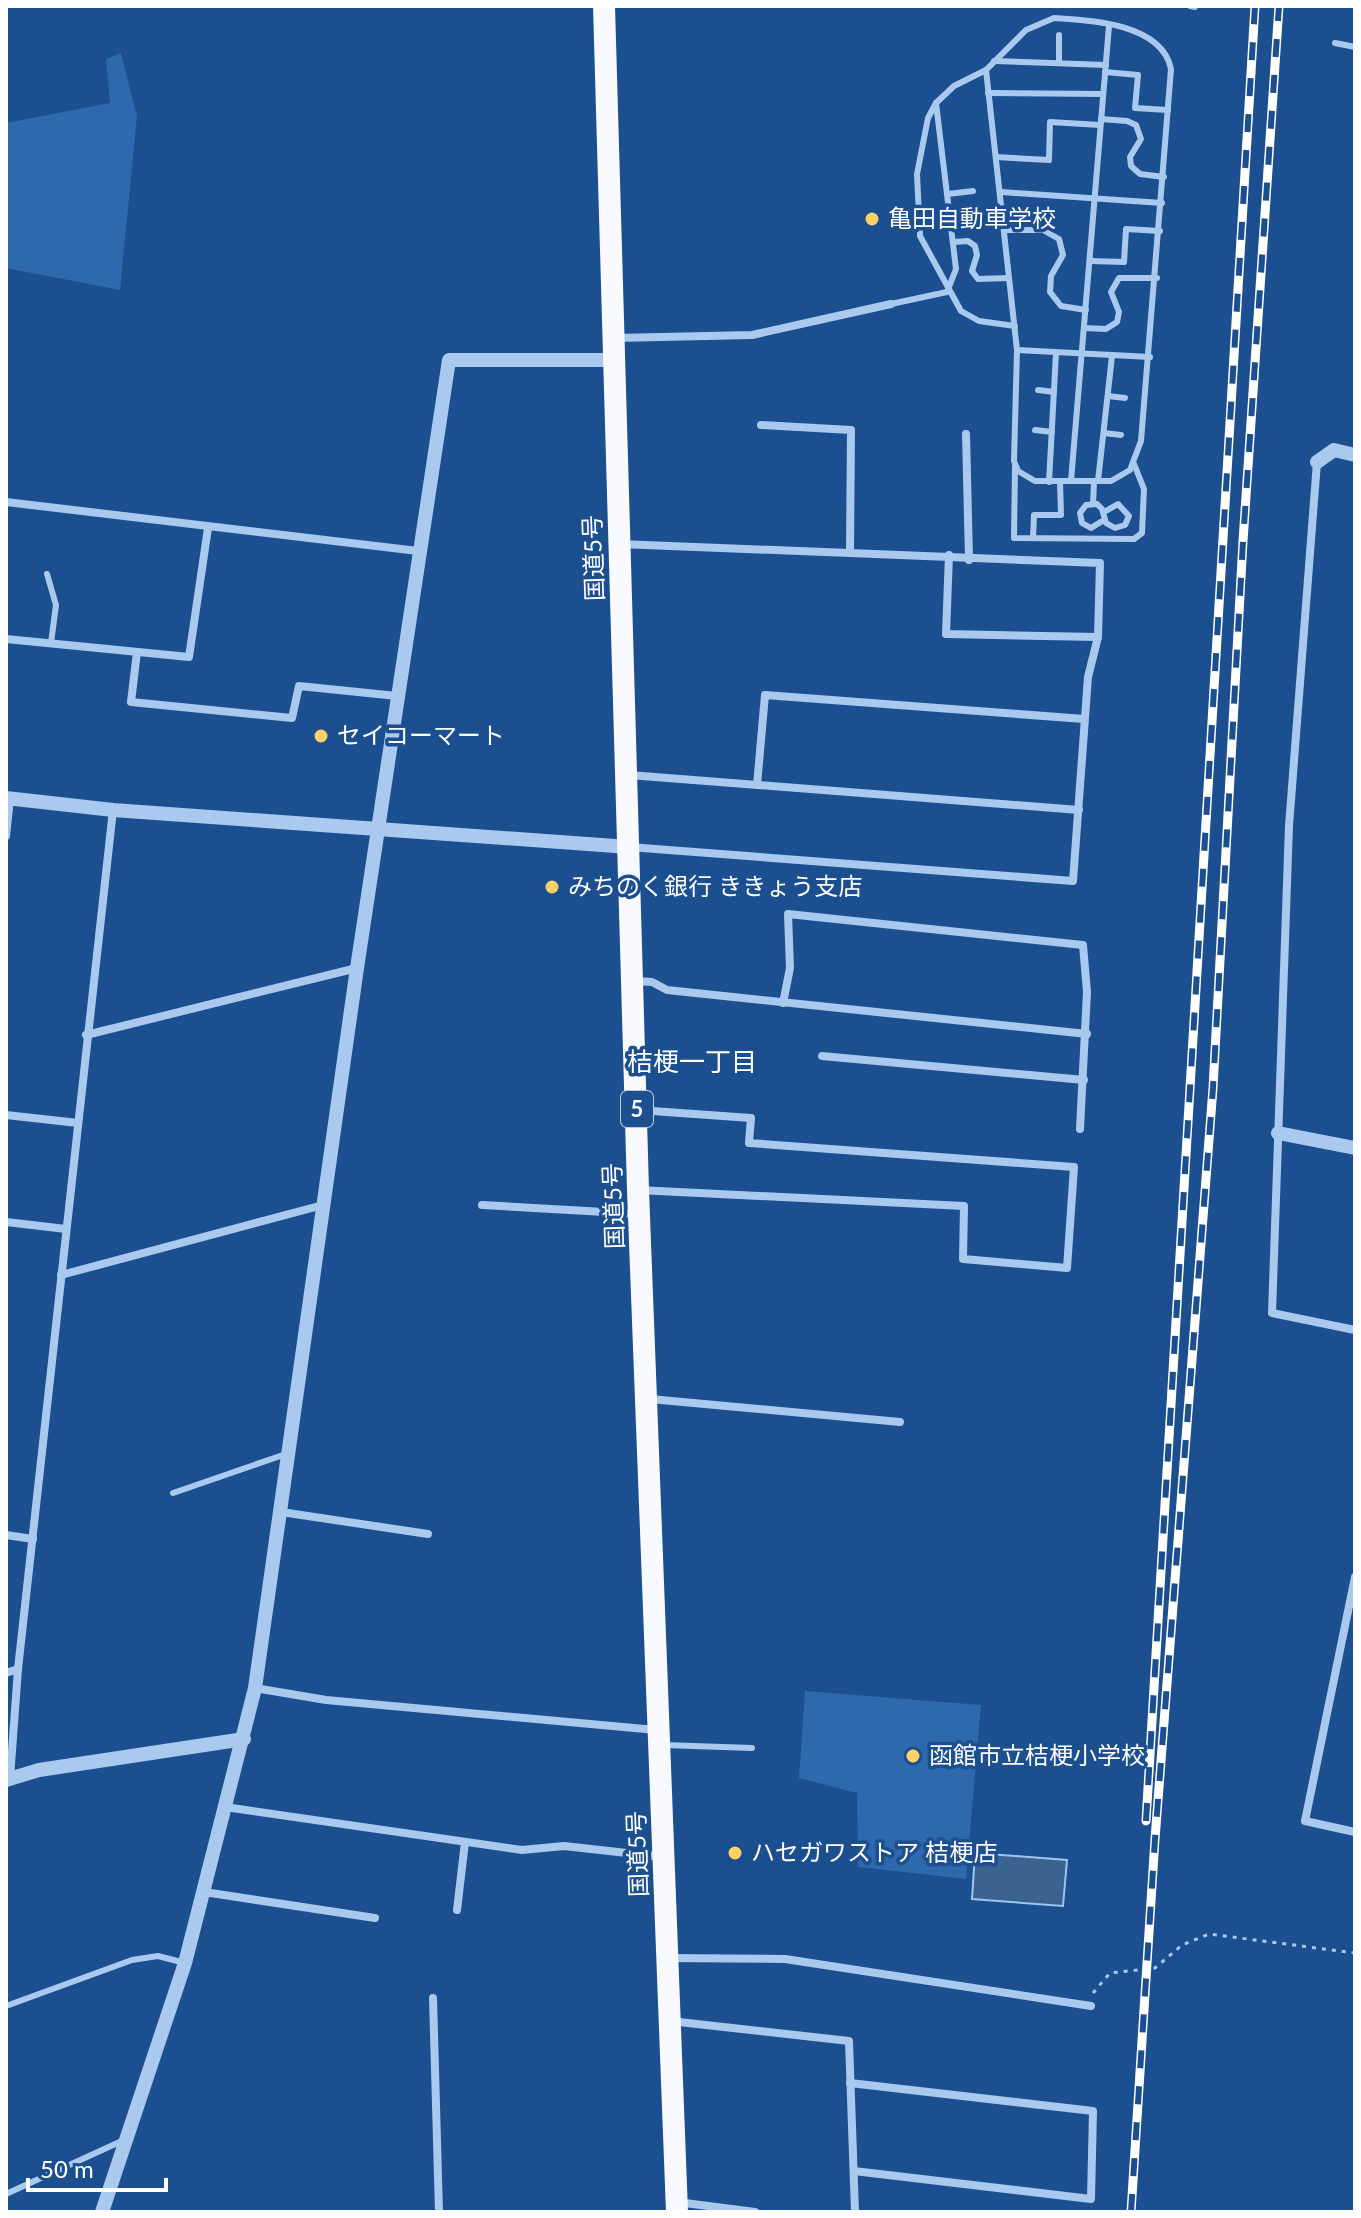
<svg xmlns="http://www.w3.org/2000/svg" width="1361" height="2218" font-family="Lato,'Noto Sans JP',sans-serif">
<rect width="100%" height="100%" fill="#1b4f8f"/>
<g fill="#2e69ad">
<polygon points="121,53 137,116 120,290 6,268 6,123 110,103 106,59"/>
<polygon points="805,1691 981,1705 966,1879 858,1867 857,1793 799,1778"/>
</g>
<polygon fill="#3c6290" stroke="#9cc4f0" stroke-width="2" points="975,1853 1067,1860 1063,1906 972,1899"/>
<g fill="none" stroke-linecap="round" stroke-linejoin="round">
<polyline stroke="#a9c9ee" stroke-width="3" stroke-dasharray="4 6" stroke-linecap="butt" points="1093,1993 1110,1973 1155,1968 1182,1945 1209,1934 1355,1953"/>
<g stroke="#a9c9ee" stroke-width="6">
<polyline points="1190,6 1195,7"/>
<path d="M1054 18C1092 20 1162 24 1171 69L1141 441 1130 470 1111 481H1035L1018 471 1014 461 1017 350 986 70 1026 30Z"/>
<polyline points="1335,43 1355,47"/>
<polyline points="994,61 1106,65"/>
<polyline points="1059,63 1059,35"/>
<polyline points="986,70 954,86 936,103 928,118 917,174 920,236 961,311 979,321 1015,326"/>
<polyline points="1105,72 1138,75 1135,108 1168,110"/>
<polyline points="988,93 1103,94"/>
<polyline points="1101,119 1127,121 1136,125 1141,139 1130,157 1131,166 1140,174 1164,177"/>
<polyline points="996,157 1049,160 1050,122 1100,125"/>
<polyline points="1001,192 1162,203"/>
<polyline points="948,194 973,191"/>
<polyline points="1005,230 1043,230 1059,239 1063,255 1051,276 1050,292 1061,306 1086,310"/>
<polyline points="953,242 968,241 975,246 977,255 972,271 978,279 1009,278"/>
<polyline points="1091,261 1124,262 1126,229 1160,231"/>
<polyline points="891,304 947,292 956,269 936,103"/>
<polyline points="1084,328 1106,329 1117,322 1119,312 1111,292 1119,278 1157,278"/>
<polyline points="1017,350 1150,357"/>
<polyline points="1038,390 1054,392"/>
<polyline points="1108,396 1125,398"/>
<polyline points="1035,430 1052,432"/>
<polyline points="1104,433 1121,435"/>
<polyline points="1015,466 1014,538 1134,539 1142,533 1144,489 1134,464"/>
<polyline points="1071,481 1109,26"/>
<polyline points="1098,481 1112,356"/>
<polyline points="1049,482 1056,353"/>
<polyline points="1093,504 1094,481"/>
<polyline points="1104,520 1091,528 1082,523 1080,513 1086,505 1097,504 1102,509 1106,523 1115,528 1125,525 1129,516 1118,504 1104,512"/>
<polyline points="1033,538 1034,515 1061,515 1060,481"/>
<polyline points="47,574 56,605 51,643"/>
<polyline points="173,1493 286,1454"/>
<polyline points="664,1745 752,1748"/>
<polyline points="6,2006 132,1960 158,1956 185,1963"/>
<polyline points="6,2194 124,2140"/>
</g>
<g stroke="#a9c9ee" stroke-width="8">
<polyline points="615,338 752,335 891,304"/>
<polyline points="761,425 851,430 850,551"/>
<polyline points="966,434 969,560"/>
<polyline points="1317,462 1289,826 1272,1313 1355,1330"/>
<polyline points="6,502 418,551"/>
<polyline points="620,544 1100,563 1098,637 1088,677 1073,881 629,847"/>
<polyline points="949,555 946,634 1098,637"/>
<polyline points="6,639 189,657 208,528"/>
<polyline points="137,652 131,702 292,718 299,686 397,696"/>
<polyline points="629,775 1079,810"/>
<polyline points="757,785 765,695 1084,719"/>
<polyline points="6,836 10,798"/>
<polyline points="634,981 652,982 667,990 1087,1034"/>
<polyline points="783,1003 790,968 788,914 1083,945 1087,992 1080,1129"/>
<polyline points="86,1035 357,968"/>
<polyline points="822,1056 1084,1080"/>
<polyline points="638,1110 751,1118 749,1143 1074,1167 1067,1268 963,1259 964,1206 638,1190"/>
<polyline points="6,1115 78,1123"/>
<polyline points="482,1205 639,1214"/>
<polyline points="6,1222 66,1229"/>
<polyline points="61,1275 323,1205"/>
<polyline points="650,1399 900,1422"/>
<polyline points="281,1512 428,1534"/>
<polyline points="6,1535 33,1539"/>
<polyline points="1355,1577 1305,1821 1355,1832"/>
<polyline points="6,1673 18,1669"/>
<polyline points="255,1688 326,1700 656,1730"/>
<polyline points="10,1778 18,1669 113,810"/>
<polyline points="225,1807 522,1850 564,1846 663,1857"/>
<polyline points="204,1892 375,1918"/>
<polyline points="457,1910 465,1842"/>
<polyline points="668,1958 785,1959 1091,2006"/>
<polyline points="433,1998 439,2212"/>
<polyline points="670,2021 849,2041 855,2212"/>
<polyline points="850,2083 1093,2111 1091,2199 854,2171"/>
<polyline points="677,2202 755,2212"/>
</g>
<g stroke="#a9c9ee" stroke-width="14">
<polyline points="1317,462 1334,450 1355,455"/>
<polyline points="6,798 113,810 629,847"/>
<polyline points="1278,1133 1355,1148"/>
<polyline points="6,1780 39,1770 244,1739"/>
<polyline points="102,2212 185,1963 255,1688 357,968 449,360 613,360"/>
</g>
<polyline stroke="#f8faff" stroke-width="22" points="604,6 638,1190 677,2212"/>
<g stroke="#fff" stroke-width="9">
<g id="rail">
<polyline points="1146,1821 1255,6"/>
<polyline points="1131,2212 1155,1839 1213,1088 1243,541 1279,6"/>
</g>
</g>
<use href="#rail" stroke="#1b4f8f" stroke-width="6" stroke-dasharray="18" stroke-linecap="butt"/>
</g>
<g fill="#ffd166" stroke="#1b4f8f" stroke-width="3">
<circle cx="872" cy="219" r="8"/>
<circle cx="321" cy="736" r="8"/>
<circle cx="552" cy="887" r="8"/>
<circle cx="913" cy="1756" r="8"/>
<circle cx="735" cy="1853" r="8"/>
</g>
<g text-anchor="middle" stroke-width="7" stroke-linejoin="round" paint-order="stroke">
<rect fill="#1b4f8f" stroke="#bbcadd" stroke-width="2" x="621" y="1091" width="32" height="36" rx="6"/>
<g font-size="22" font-weight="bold" fill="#fff">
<text x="637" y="1117">5</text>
</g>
<g font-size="24" fill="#fff" stroke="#1b4f8f" text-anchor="start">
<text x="888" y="227">亀田自動車学校</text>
<text x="337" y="744">セイコーマート</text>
<text x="568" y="895">みちのく銀行 ききょう支店</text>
<text x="929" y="1764">函館市立桔梗小学校</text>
<text x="751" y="1861">ハセガワストア 桔梗店</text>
</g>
<g font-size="24" fill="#fff" stroke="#1b4f8f">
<text transform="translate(594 558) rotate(-92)" y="8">国道5号</text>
<text transform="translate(614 1206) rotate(-92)" y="8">国道5号</text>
<text transform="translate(638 1854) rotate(-92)" y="8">国道5号</text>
</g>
<g font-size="26" fill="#fff" stroke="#1b4f8f">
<text x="692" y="1071">桔梗一丁目</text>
</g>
</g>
<rect width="1361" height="2218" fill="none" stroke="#ffffff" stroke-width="16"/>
<path d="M28 2178v12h138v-12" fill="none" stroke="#ffffff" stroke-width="4"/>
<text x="40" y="2178" font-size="24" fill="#ffffff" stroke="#1b4f8f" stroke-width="6" paint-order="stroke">50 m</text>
</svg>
